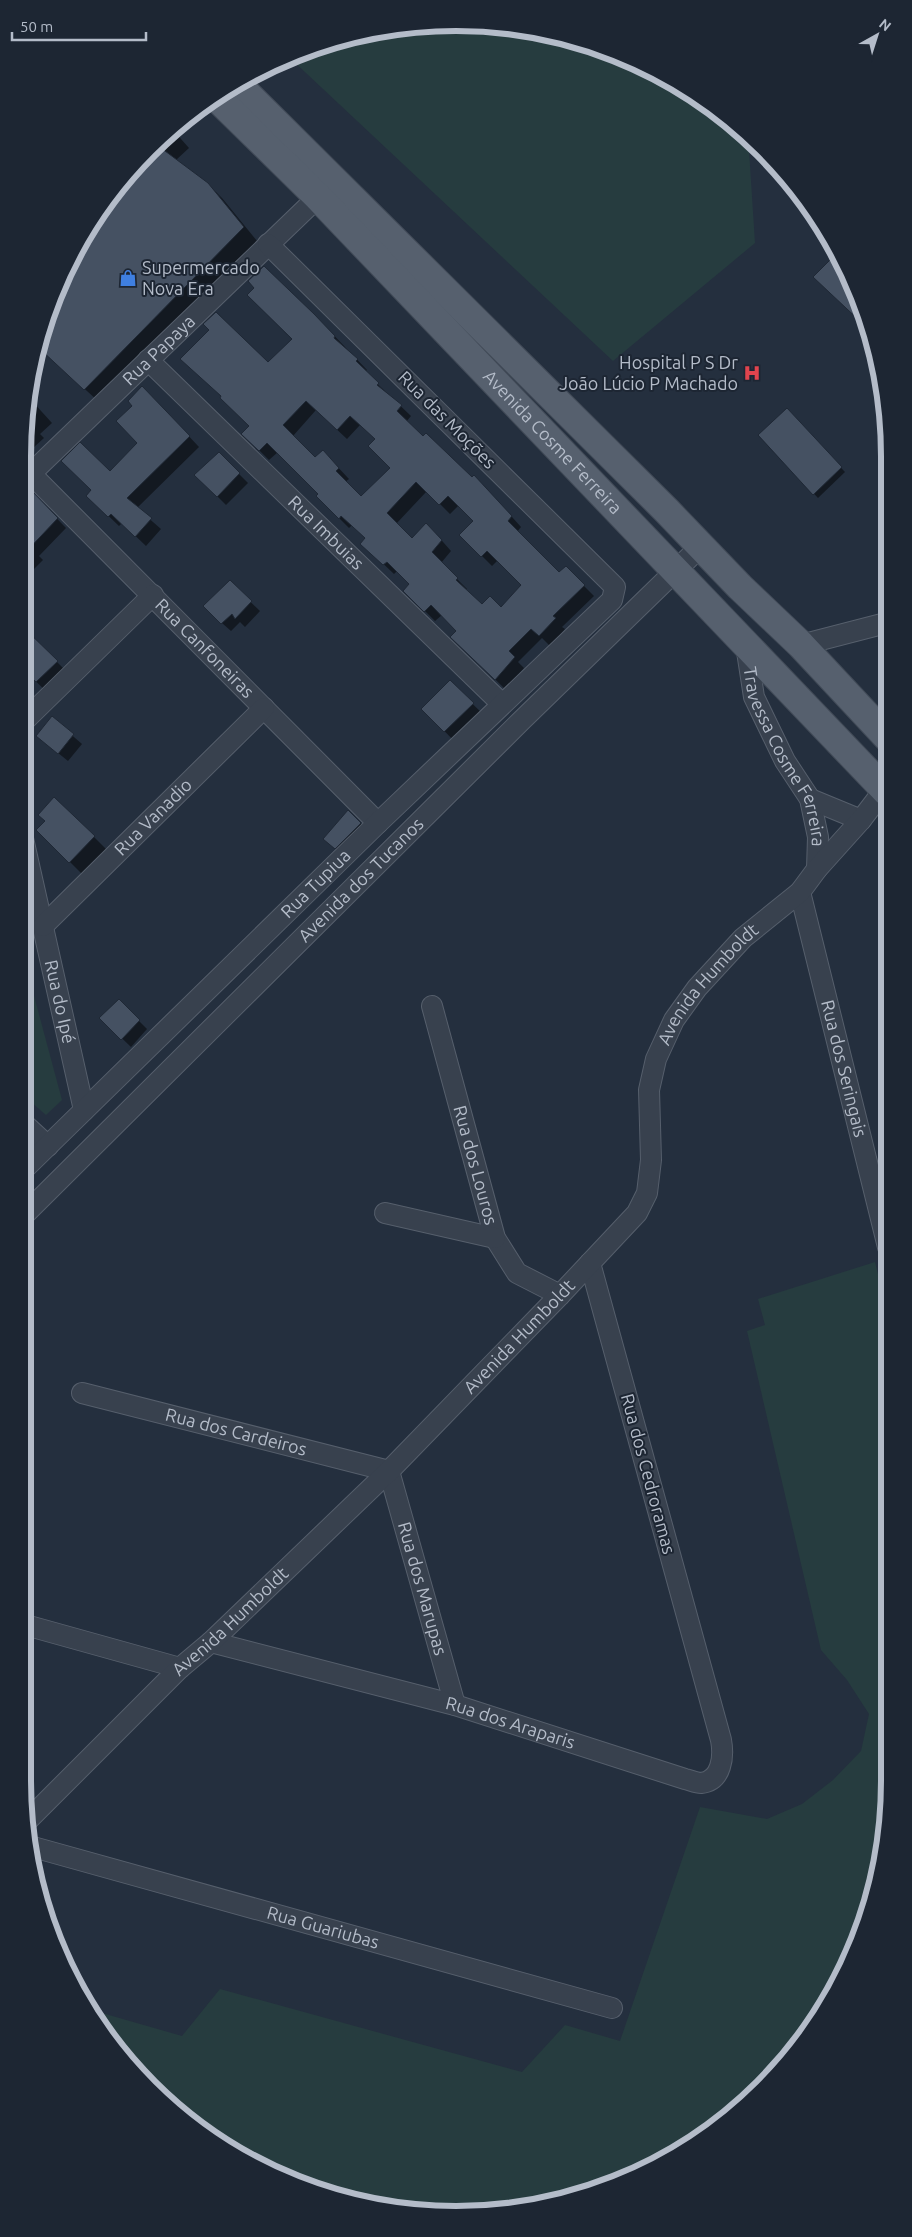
<svg xmlns="http://www.w3.org/2000/svg" width="912" height="2237" font-family="Ubuntu,sans-serif">
<rect width="100%" height="100%" fill="#242f3e"/>
<g fill="#263c3f">
<polygon points="427,23 512,26 595,45 697,96 754,146 749,150 755,243 613,361 290,58 344,37"/>
<polygon points="22,951 62,1100 46,1115 23,1095"/>
<polygon points="875,1262 888,1315 889,1781 867,1920 800,2045 697,2142 622,2181 541,2206 399,2211 317,2192 240,2157 130,2067 88,2009 182,2036 220,1989 522,2072 565,2025 620,2041 700,1807 767,1819 802,1804 833,1780 861,1751 869,1714 847,1680 821,1650 747,1331 765,1325 758,1299"/>
</g>
<g fill="#0007" fill-rule="evenodd">
<polygon points="173,130 189,148 176,160 208,184 222,198 257,241 99,402 40,348 130,170"/>
<path d="M324 325 367 370 365 372 411 416 406 422 472 479 484 486 521 527 517 532 559 574 566 568 594 596 562 627 565 629 550 646 542 638 518 662 524 668 505 689 452 637 457 631 442 615 435 621 405 591 411 584 397 571 394 574 372 553 366 538 352 525 349 528 317 496 320 494 278 452 269 460 243 434ZM316 410 347 439 360 425 377 440 392 468 361 498 345 482 349 479 333 462 315 459 293 436ZM427 491 450 514 459 505 475 521 461 535 492 566 498 560 523 585 501 609 482 606 465 591 467 589 441 563 451 551 436 534 412 539 396 524Z"/>
<polygon points="152,397 199,447 137,508 161,529 146,546 122,523 119,526 88,496 139,443"/>
<polygon points="32,401 52,423 40,434 44,438 22,458"/>
<polygon points="787,410 845,472 818,498 759,435"/>
<polygon points="218,453 248,483 226,505 196,475"/>
<polygon points="31,492 66,528 39,556 43,560 22,581 22,501"/>
<polygon points="230,582 260,611 245,627 240,622 231,631 213,615"/>
<polygon points="57,662 70,675 50,695 22,668"/>
<polygon points="450,682 486,717 458,745 423,709"/>
<polygon points="52,718 82,744 68,761 47,744"/>
<polygon points="348,812 369,832 344,856 325,839"/>
<polygon points="38,830 94,837 107,850 83,875"/>
<polygon points="119,1001 147,1029 131,1047 101,1018"/>
</g>
<g fill="#455162" stroke="#1f2835" fill-rule="evenodd">
<polygon points="157,145 208,183 244,227 84,390 40,349 45,317 80,240 130,170"/>
<polygon points="837,253 845,265 863,324 813,277"/>
<path d="M264 266 314 314 335 336 334 338 358 359 356 361 379 383 377 385 402 405 397 411 423 436 426 433 472 477 474 475 512 516 508 521 559 572 566 566 585 585 553 616 556 618 539 636 531 629 509 651 515 657 495 680 450 637 456 631 431 605 424 612 403 591 409 584 387 562 383 565 360 544 365 538 341 516 339 519 316 496 318 494 267 443 259 451 241 434 249 426 220 398 221 396 180 359 209 330 203 324 216 312 268 362 292 339 247 295 254 288 248 281ZM306 401 337 430 350 416 375 439 368 446 390 468 361 496 336 471 339 468 323 450 315 457 283 425ZM416 482 439 505 448 496 473 521 459 535 481 557 487 551 521 585 501 607 490 596 482 604 456 580 458 578 432 552 442 540 426 523 412 538 387 513Z"/>
<polygon points="142,386 190,436 127,498 152,518 135,537 111,514 108,517 86,496 91,490 61,461 80,442 110,471 137,443 116,421 132,406 128,401"/>
<polygon points="787,408 842,467 813,495 758,435"/>
<polygon points="219,452 240,473 217,497 194,475"/>
<polygon points="31,490 58,518 22,556 22,499"/>
<polygon points="230,580 252,601 235,619 232,614 221,624 203,606"/>
<polygon points="22,626 58,661 36,682 22,669"/>
<polygon points="450,680 474,703 444,732 421,709"/>
<polygon points="52,716 74,734 58,754 36,736"/>
<polygon points="54,797 95,836 69,863 36,830 45,821 38,815"/>
<polygon points="348,810 361,823 335,849 323,839"/>
<polygon points="119,999 140,1020 121,1040 99,1018"/>
</g>
<g fill="none" stroke-linecap="round" stroke-linejoin="round">
<g stroke="#565f6c" stroke-width="22">
<g id="street">
<path id="s1" d="M148 360 502 704"/>
<path id="s2" d="M31 474 378 823"/>
<path id="s3" d="M22 482 318 197"/>
<path id="s4" d="M746 645 754 697 785 761 810 799 818 837 817 869"/>
<polyline points="801,645 886,623"/>
<polyline points="22,723 153,595"/>
<polyline points="810,799 861,820"/>
<path id="s5" d="M22 834 84 1110"/>
<path id="s6" d="M800 892 888 1247"/>
<path id="s7" d="M43 926 264 708"/>
<path id="s8" d="M432 1006 495 1238 517 1273 560 1295"/>
<polyline points="22,1122 48,1146"/>
<path id="s9" d="M22 1171 378 823 612 600 615 587 610 582 268 244"/>
<polyline points="385,1213 495,1238"/>
<path id="s10" d="M22 1217 521 721 701 546"/>
<path id="s11" d="M82 1393 389 1471 455 1705"/>
<polyline points="22,1624 180,1668"/>
<path id="s12" d="M211 1642 455 1705 685 1779C690 1780 696 1783 701 1783 722 1781 724 1756 721 1740L590 1263"/>
<path id="s13" d="M29 1819 180 1668 211 1642 389 1471 560 1295 637 1213 647 1193 651 1160 649 1090 656 1059 674 1020 697 988 743 938 800 892 817 869 861 820 887 786"/>
<path id="s14" d="M33 1847 612 2008"/>
</g>
</g>
<g stroke="#414a57" stroke-width="30">
<g id="primary">
<polyline points="237,84 667,511 740,587 801,645 887,737"/>
<path id="s15" d="M216 97 318 197 887 792"/>
</g>
</g>
<use href="#street" stroke="#38414e" stroke-width="20"/>
<use href="#primary" stroke="#56606e" stroke-width="28"/>
</g>
<defs>
<g id="shop-bare" transform="scale(1.35)"><path d="M-5-2.5h2.3a2.7 3.5 0 0 1 5.4 0H5L5.5 6h-11ZM-1.5-2.5h3a1.5 2.3 0 0 0-3 0Z" fill="#3f7fe0" stroke="#1d2633" stroke-width="2.5" paint-order="stroke"/></g>
<g id="hospital-bare" transform="scale(1.35)"><path d="M-5-5h3v3.5h4V-5h3V5h-3V1.5h-4V5h-3Z" fill="#e0444e" stroke="#1d2633" stroke-width="2.5" paint-order="stroke"/></g>
</defs>
<g fill-rule="evenodd">
<use href="#shop-bare" x="128" y="278"/>
<use href="#hospital-bare" x="752" y="373"/>
</g>
<g text-anchor="middle" stroke-width="4" stroke-linejoin="round" paint-order="stroke">
<g font-size="18" fill="#b4bcc9" stroke="#1d2633" text-anchor="start">
<text x="142" y="274">Supermercado<tspan x="142" dy="21">Nova Era</tspan></text>
<text x="738" y="369" text-anchor="end">Hospital P S Dr<tspan x="738" dy="21">João Lúcio P Machado</tspan></text>
</g>
<g font-size="18" fill="#b4bcc9" stroke="#1d2633">
<text dy="6" stroke="none"><textPath href="#s3" startOffset="190">Rua Papaya</textPath></text>
<text transform="translate(447 420) rotate(45)" y="6">Rua das Moções</text>
<text dy="6" stroke="none"><textPath href="#s15" startOffset="482">Avenida Cosme Ferreira</textPath></text>
<text dy="6" stroke="none"><textPath href="#s1" startOffset="248">Rua Imbuias</textPath></text>
<text dy="6" stroke="none"><textPath href="#s2" startOffset="246">Rua Canfoneiras</textPath></text>
<text dy="6" stroke="none"><textPath href="#s4" startOffset="120">Travessa Cosme Ferreira</textPath></text>
<text dy="6" stroke="none"><textPath href="#s7" startOffset="155">Rua Vanadio</textPath></text>
<text dy="6" stroke="none"><textPath href="#s10" startOffset="478">Avenida dos Tucanos</textPath></text>
<text dy="6" stroke="none"><textPath href="#s9" startOffset="411">Rua Tupiua</textPath></text>
<text dy="6" stroke="none"><textPath href="#s13" startOffset="1108">Avenida Humboldt</textPath></text>
<text dy="6" stroke="none"><textPath href="#s5" startOffset="172">Rua do Ipé</textPath></text>
<text dy="6" stroke="none"><textPath href="#s6" startOffset="182">Rua dos Seringais</textPath></text>
<text dy="6" stroke="none"><textPath href="#s8" startOffset="165">Rua dos Louros</textPath></text>
<text dy="6" stroke="none"><textPath href="#s13" startOffset="688">Avenida Humboldt</textPath></text>
<text dy="6" stroke="none"><textPath href="#s11" startOffset="159">Rua dos Cardeiros</textPath></text>
<text transform="translate(648 1474) rotate(75)" y="6">Rua dos Cedroramas</text>
<text dy="6" stroke="none"><textPath href="#s11" startOffset="439">Rua dos Marupas</textPath></text>
<text dy="6" stroke="none"><textPath href="#s13" startOffset="282">Avenida Humboldt</textPath></text>
<text dy="6" stroke="none"><textPath href="#s12" startOffset="310">Rua dos Araparis</textPath></text>
<text dy="6" stroke="none"><textPath href="#s14" startOffset="301">Rua Guariubas</textPath></text>
</g>
</g>
<path d="M0 0H912V2237H0ZM456 31H456A425 425 0 0 1 881 456V1781A425 425 0 0 1 456 2206H456A425 425 0 0 1 31 1781V456A425 425 0 0 1 456 31Z" fill="#1d2633" fill-rule="evenodd"/>
<path fill="none" stroke="#b4bcc9" stroke-width="6" d="M456 31H456A425 425 0 0 1 881 456V1781A425 425 0 0 1 456 2206H456A425 425 0 0 1 31 1781V456A425 425 0 0 1 456 31Z"/>
<g transform="translate(877 35) rotate(39)" stroke="#1d2633" stroke-width="4" paint-order="stroke">
<path d="M0-4L9 19L0 12L-9 19Z" fill="#b4bcc9"/>
<text y="-8" font-size="14" font-weight="bold" text-anchor="middle" fill="#b4bcc9">N</text>
</g>
<path d="M12 32v8h134v-8" fill="none" stroke="#b4bcc9" stroke-width="2.5"/>
<text x="20" y="32" font-size="15" fill="#b4bcc9" stroke="#1d2633" stroke-width="4" paint-order="stroke">50 m</text>
</svg>
